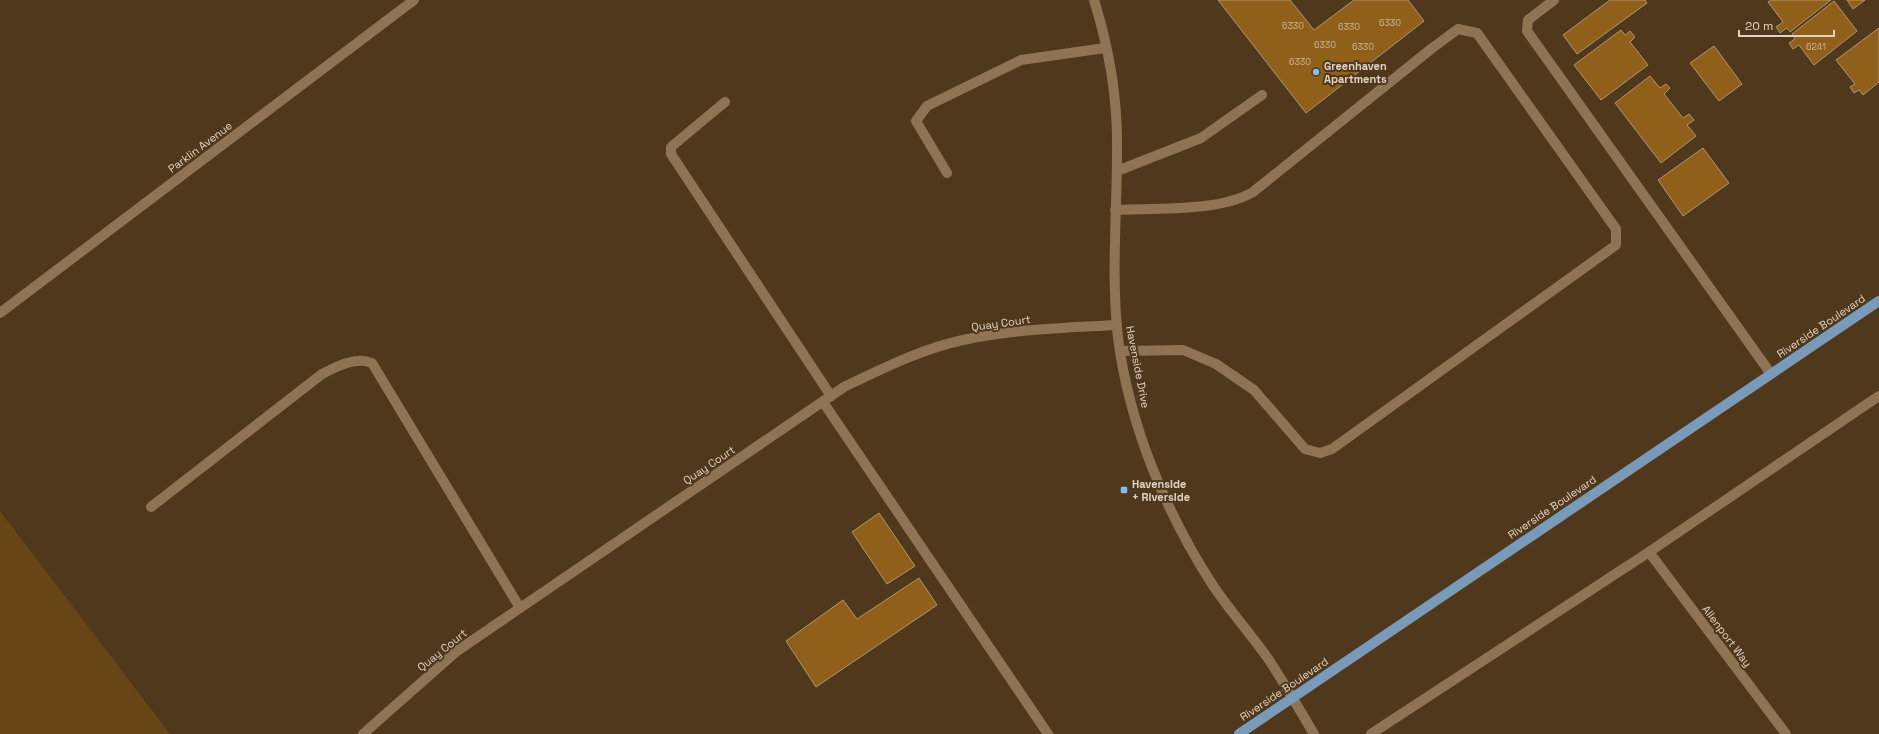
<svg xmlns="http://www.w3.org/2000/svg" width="1879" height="734" font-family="'Space Grotesk',sans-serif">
<rect width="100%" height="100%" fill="#4f381b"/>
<polygon fill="#684515" points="0,511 170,734 0,734"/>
<g fill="#905f19" stroke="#b19676">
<polygon points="1218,0 1290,0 1314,30 1354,0 1408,0 1424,21 1306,113"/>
<polygon points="1610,0 1645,0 1647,3 1577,54 1563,35"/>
<polygon points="1771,0 1831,0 1790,32 1787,28 1780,33 1776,27 1783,22 1768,2"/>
<polygon points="1847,0 1865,0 1853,9"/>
<polygon points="1834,1 1857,31 1814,65 1799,45 1793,49 1789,43 1795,39 1792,34"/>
<polygon points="1879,28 1879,82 1863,95 1859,90 1854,93 1850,87 1855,84 1836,60"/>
<polygon points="1621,30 1625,35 1630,31 1635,37 1630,42 1648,65 1601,100 1574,65"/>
<polygon points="1714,46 1742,84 1719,101 1690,63"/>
<polygon points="1650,76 1660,88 1666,84 1670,88 1664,94 1683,118 1689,114 1694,120 1687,125 1696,136 1661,163 1615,103"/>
<polygon points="1703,148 1729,183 1683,216 1658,180"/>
<polygon points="879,513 915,566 887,584 852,532"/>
<polygon points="919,578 937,605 816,687 786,641 843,600 857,619"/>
</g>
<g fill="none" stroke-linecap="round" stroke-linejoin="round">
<g stroke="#8e7455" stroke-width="10">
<path d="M1094 0C1109 48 1118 101 1117 152 1117 214 1111 276 1118 338 1129 424 1165 511 1212 584 1229 610 1251 634 1269 660 1285 684 1299 709 1314 734"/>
<polyline points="1554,0 1528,20 1527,31 1771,374"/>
<polyline points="725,102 671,147 671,154 831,396"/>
<polyline points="1117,171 1201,138 1262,95"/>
<polyline points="947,173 916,121 927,106 1021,60 1105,48"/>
<path d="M1115 210C1154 208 1220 212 1253 192L1431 49 1458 29 1477 33 1616 229V245L1332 449 1320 453 1305 449 1254 390 1216 364 1183 350 1121 351"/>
<polyline points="0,313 414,0"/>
<polyline points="823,402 1048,734"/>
<path d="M151 507 322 374C336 367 356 356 372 363L520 608"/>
<polyline points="1649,552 1786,734"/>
<path d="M363 734 457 651 844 387C882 369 921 349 963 340 1014 329 1065 328 1117 325"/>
<polyline points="1371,734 1649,552 1879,396"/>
</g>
<polyline stroke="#7a9ab9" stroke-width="10" points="1239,734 1879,301"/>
</g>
<g fill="#82bcfa" stroke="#4f381b" stroke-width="1.5">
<circle cx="1316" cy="72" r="4"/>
<rect x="1120" y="486" width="8" height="8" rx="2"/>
</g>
<g text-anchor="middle" stroke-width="4" stroke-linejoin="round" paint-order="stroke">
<g font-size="9" fill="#ccb598">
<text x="1390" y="26">6330</text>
<text x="1293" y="29">6330</text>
<text x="1349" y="30">6330</text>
<text x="1325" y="48">6330</text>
<text x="1363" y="50">6330</text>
<text x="1816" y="50">6241</text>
<text x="1300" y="65">6330</text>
</g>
<g font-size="11" font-weight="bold" fill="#e0d2c2" stroke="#4f381b" text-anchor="start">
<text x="1324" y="70">Greenhaven<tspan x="1324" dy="13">Apartments</tspan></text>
<text x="1132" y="488">Havenside<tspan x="1132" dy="13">+ Riverside</tspan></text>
</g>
<g font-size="11" fill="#e0d2c2" stroke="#4f381b">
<text transform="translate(200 147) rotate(-37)" y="4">Parklin Avenue</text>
<text transform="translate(1001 323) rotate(-8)" y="4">Quay Court</text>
<text transform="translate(1821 326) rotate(-34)" y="4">Riverside Boulevard</text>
<text transform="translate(1138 367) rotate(79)" y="4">Havenside Drive</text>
<text transform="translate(709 465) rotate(-34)" y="4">Quay Court</text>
<text transform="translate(1552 507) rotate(-34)" y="4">Riverside Boulevard</text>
<text transform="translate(1727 636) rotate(53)" y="4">Allenport Way</text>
<text transform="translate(442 650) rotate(-39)" y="4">Quay Court</text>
<text transform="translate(1284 689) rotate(-34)" y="4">Riverside Boulevard</text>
</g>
</g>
<path d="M1739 30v6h95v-6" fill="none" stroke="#e0d2c2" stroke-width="2"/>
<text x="1745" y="30" font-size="12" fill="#e0d2c2" stroke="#4f381b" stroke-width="3" paint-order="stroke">20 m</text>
</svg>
